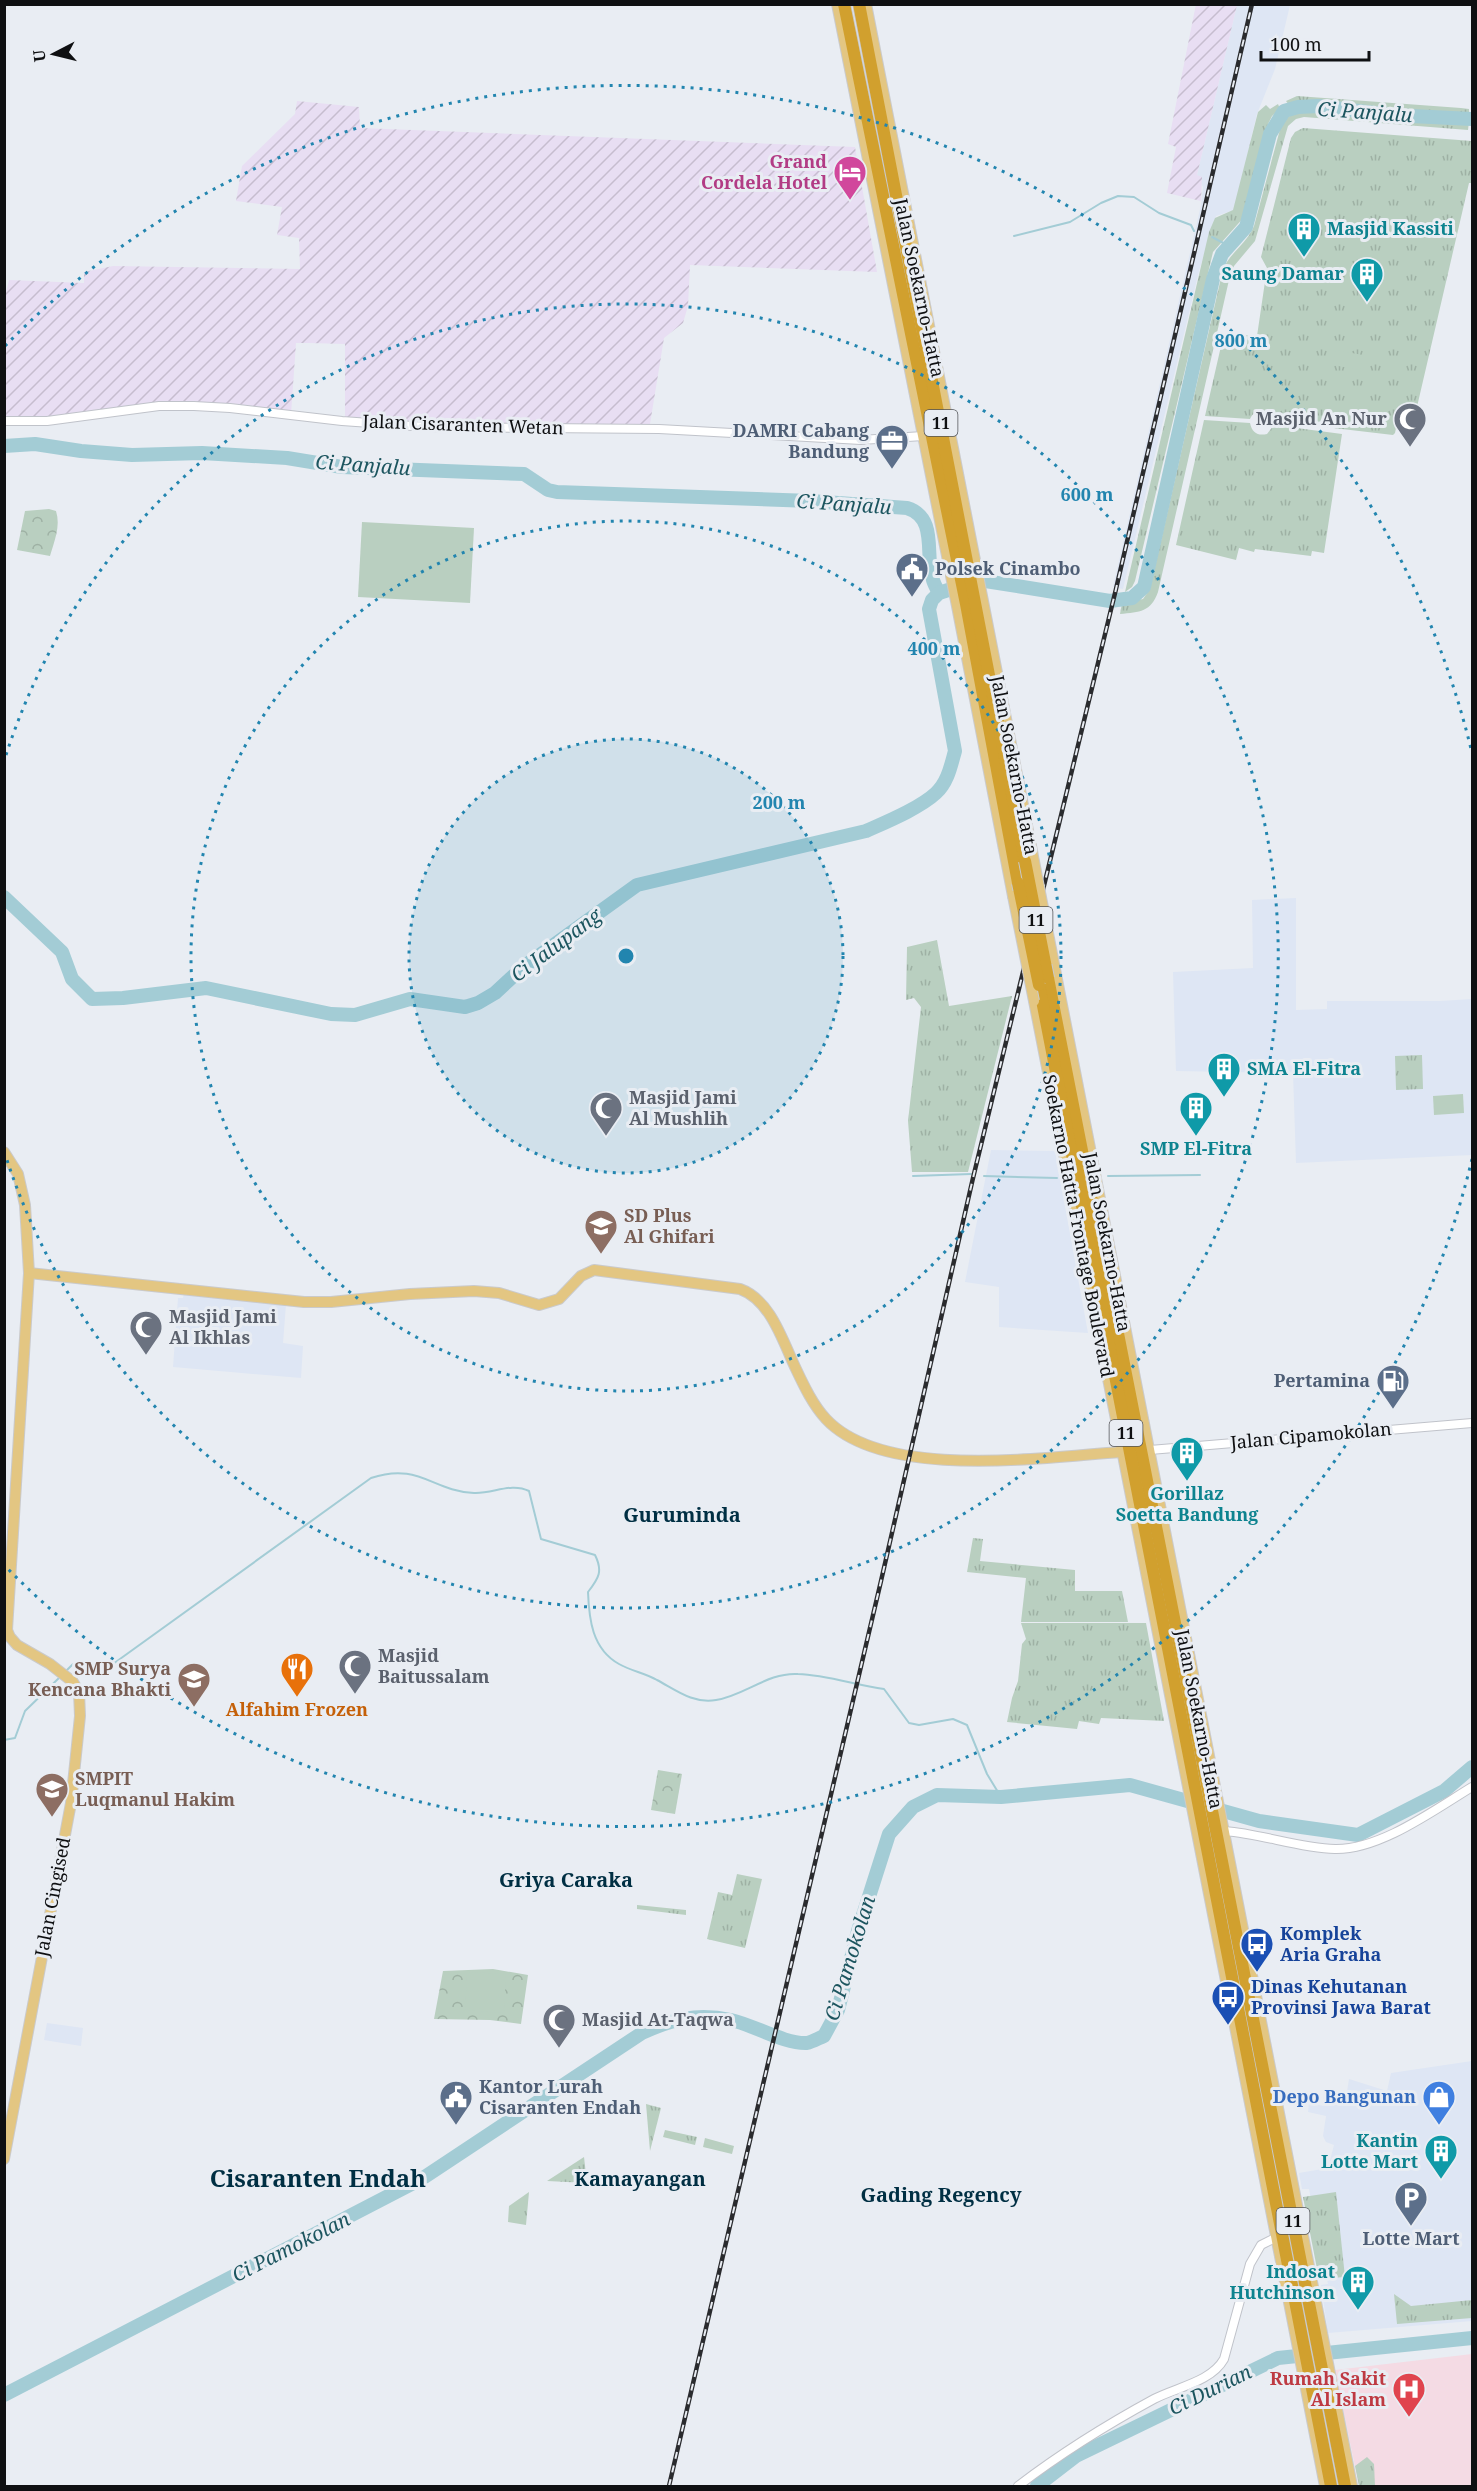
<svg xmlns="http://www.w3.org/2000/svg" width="1477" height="2491" font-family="'Noto Serif',serif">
<defs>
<pattern id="industrial-furrows" width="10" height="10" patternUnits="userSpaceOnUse" patternTransform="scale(1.5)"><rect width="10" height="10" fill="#e8def3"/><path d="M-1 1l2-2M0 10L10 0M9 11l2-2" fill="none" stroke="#c6bdcf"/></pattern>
<pattern id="grass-tufts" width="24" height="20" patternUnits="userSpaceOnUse" patternTransform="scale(1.5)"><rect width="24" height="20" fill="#b9cfc0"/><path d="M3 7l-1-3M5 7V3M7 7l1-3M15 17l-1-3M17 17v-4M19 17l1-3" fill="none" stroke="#9eb1a4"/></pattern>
<pattern id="park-crowns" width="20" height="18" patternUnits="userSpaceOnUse" patternTransform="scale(1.5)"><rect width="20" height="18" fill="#b9cfc0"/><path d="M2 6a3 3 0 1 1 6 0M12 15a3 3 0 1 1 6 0" fill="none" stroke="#9eb1a4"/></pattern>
</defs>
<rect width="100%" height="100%" fill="#e9edf3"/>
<g fill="#dee6f4">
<polygon points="1237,5 1290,5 1275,69 1257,114 1234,210 1216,216 1199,271 1123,589 1113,587 1201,205 1203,187 1197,175"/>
<polygon points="1296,898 1296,1010 1327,1009 1327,1001 1440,1001 1472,999 1472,1155 1296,1163 1293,1073 1176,1071 1173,972 1253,968 1252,900"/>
<polygon points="991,1150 1055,1151 1088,1333 999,1327 999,1287 965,1282"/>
<polygon points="184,1292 286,1304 283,1343 303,1346 301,1378 173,1367 178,1298 183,1298"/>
<polygon points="47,2023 83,2028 81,2046 44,2040"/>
<polygon points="1472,2061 1472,2321 1328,2333 1321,2285 1328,2284 1309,2189 1302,2189 1299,2173 1328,2168 1334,2145 1326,2142 1323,2136 1326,2116 1308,2112 1309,2102 1323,2106 1324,2090 1347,2092 1349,2079 1387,2091 1391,2073"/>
</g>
<g fill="url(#industrial-furrows)">
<polygon points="1196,4 1237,5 1197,175 1202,177 1201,201 1167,193 1176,147 1168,144"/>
<polygon points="297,101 359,107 360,128 855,147 877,272 690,265 688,306 683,323 664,338 650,424 345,424 345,344 309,343 296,343 291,414 169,402 98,414 5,422 4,300 9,280 84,283 84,272 113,266 300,269 299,238 277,235 282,207 236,201 242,166 295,114"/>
</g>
<polygon fill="#f4dbe4" points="1472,2354 1472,2486 1359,2486 1335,2370"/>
<g fill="url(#grass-tufts)">
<polygon points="1297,96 1461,108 1469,109 1469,115 1304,102 1289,105 1286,101"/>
<polygon points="1278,104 1280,109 1272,116 1267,126 1245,216 1213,252 1135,581 1132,587 1125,592 1209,232 1215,218 1233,210 1258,112 1266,105 1270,109"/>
<path d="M1312 109 1469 122 1468 130 1304 117 1296 119 1288 126 1255 241 1234 266 1229 280 1158 592C1151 612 1140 612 1120 614L1122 603 1143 599 1150 589 1223 269C1230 253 1247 243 1254 226L1282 122 1296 111Z"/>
<path d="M1303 128 1472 141V183H1469L1413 424 1397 423 1395 433 1393 435 1274 421 1270 413C1261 408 1254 410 1250 419L1205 416 1224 333 1257 336 1267 268 1261 257 1291 138 1295 132Z"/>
<path d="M1204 420 1250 423C1252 433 1258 436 1267 434L1274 425 1342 434 1324 553 1312 551 1311 556 1255 549 1254 552 1239 548 1236 560 1176 545Z"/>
<polygon points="937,940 949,1006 1012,996 968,1172 912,1172 908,1121 921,1007 914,998 906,1000 907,947"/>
<polygon points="1422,1055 1423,1089 1396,1090 1395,1056"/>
<polygon points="973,1538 983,1539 980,1561 1075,1570 1075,1591 1122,1591 1128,1622 1021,1622 1026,1578 967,1572"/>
<polygon points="1021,1623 1146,1623 1164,1721 1101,1718 1099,1724 1079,1721 1077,1729 1007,1722 1012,1698 1018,1681 1022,1644 1026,1639"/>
<polygon points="737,1874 762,1879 745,1948 707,1939 718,1892 732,1895"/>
<polygon points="637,1905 686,1910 686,1915 637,1909"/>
<polygon points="646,2104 661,2108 650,2151"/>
<polygon points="665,2130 697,2137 695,2145 663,2137"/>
<polygon points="705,2138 734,2146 732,2154 703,2147"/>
<polygon points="584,2157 587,2183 547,2181"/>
<polygon points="529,2192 526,2225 508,2222 509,2206"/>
<polygon points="1336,2192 1345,2277 1319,2279 1303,2197"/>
<polygon points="1394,2294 1411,2306 1472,2300 1472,2318 1397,2324"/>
<polygon points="1367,2457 1374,2464 1375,2486 1359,2486 1355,2466"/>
</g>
<g fill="url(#park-crowns)">
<path d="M49 509 56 511C61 526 54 542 50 556L17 550 25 511Z"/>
<polygon points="658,1770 682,1774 675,1814 651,1810"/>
<polygon points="493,1969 528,1975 521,2024 490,2020 434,2019 443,1971"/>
</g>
<g fill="#b9cfc0">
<polygon points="1336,350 1363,355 1360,370 1333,365"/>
<polygon points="362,522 474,528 470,603 358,597"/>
<polygon points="1463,1094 1464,1113 1434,1115 1433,1096"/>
<polygon points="467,1972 506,1974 504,2013 465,2010"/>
</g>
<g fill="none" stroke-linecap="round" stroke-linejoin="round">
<g stroke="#a3ccd5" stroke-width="2">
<polyline points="1014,236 1070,222 1101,203 1118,196 1134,197 1159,213 1191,225 1194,231"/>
<polyline points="1212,237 1229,246"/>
<polyline points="913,1176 971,1174"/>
<polyline points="984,1176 1057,1178"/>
<polyline points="1108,1176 1200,1175"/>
<path d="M65 1672 73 1664 84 1666 113 1664 371 1478C419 1462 432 1491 474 1493 493 1494 511 1482 529 1491L541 1539 595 1555C603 1571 599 1578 588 1592 589 1619 592 1649 619 1664 631 1671 645 1673 657 1680 676 1690 693 1704 716 1700 744 1696 768 1672 798 1674 827 1675 855 1685 884 1689L909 1723 919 1725 953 1719 967 1725 987 1774 1001 1797"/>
<polyline points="4,1740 15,1738 25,1711 61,1676"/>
</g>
<g stroke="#a3ccd5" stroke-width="14">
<path d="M4 446 35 444 81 451 132 455 202 453 287 458 342 467 524 474 548 490 557 492 811 501 907 508C939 518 924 557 933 580 934 584 937 589 939 593"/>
<path d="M4 897 62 952 72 979 92 999 123 998 206 988 331 1014 355 1015 410 999 465 1007 478 1003 495 993 522 968 637 885 866 831C886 822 920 808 936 793 948 782 951 765 955 751L929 609 932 600 939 593 979 580 1110 601 1132 598 1144 587 1213 279 1222 254 1246 227 1270 134 1284 111 1298 107 1318 106 1391 115 1472 119"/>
<path d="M4 2395 423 2178 642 2033C672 2019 697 2013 731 2020 754 2025 784 2044 807 2043 812 2042 819 2038 824 2036L838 2010 858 1931 889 1834 913 1807 937 1795 1001 1797 1130 1785 1259 1821 1358 1835 1444 1791 1472 1767"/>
<polyline points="1037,2486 1076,2456 1278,2358 1472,2338"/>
</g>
<g stroke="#c0c3ca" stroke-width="10">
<g id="minor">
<polyline points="4,421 47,421 159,406 194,406 230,408 342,421 427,427 659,429 861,440 923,436"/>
<polyline points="1150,1450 1472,1423"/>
<path d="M1225 1831C1262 1834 1299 1848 1335 1849 1380 1850 1434 1810 1472 1787"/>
<path d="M1018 2486C1060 2454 1108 2424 1154 2399 1177 2387 1211 2382 1224 2359L1250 2264 1261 2245 1275 2238"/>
</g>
</g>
<g stroke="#cacacb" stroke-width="12">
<g id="major">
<polyline points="837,4 957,606 1013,896"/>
<polyline points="866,4 1031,846"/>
<polyline points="1053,959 1352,2486"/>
<polyline points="1034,1001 1325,2486"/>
<polyline points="4,1152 18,1174 25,1205 29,1273 7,1630 10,1637 17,1645 50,1664 73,1682 79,1692 80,1716 71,1803 4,2159"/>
<path d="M29 1273 304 1302H331L410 1294 474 1291 499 1293 539 1305 559 1299 581 1276 594 1270 740 1289C771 1300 783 1342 796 1369 804 1386 813 1405 826 1419 884 1481 1044 1457 1121 1452"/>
</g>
</g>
<g stroke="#cacacb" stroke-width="14">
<g id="highway">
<polyline points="844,4 966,604 1018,883"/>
<polyline points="859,4 1025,861"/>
<polyline points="1048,978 1345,2486"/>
<polyline points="1039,985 1331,2486"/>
</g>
</g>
<use href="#minor" stroke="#fff" stroke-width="8"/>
<use href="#major" stroke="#e3c682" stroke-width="10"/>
<use href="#highway" stroke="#d1a02e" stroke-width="12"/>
<g stroke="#2a2b2e" stroke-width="4.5">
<polyline id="rail" points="669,2486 881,1581 973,1178 1116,589 1252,4"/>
</g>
<use href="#rail" stroke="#e9edf3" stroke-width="2" stroke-dasharray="7" stroke-linecap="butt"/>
<g stroke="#cacacb" stroke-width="12" stroke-linecap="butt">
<g id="major-bridge">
<polyline points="1031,846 1053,959"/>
<polyline points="1013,896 1034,1001"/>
</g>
</g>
<g stroke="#cacacb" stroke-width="14" stroke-linecap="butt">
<g id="highway-bridge">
<polyline points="1025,861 1048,978"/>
<polyline points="1018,883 1039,985"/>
</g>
</g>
<use href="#major-bridge" stroke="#e3c682" stroke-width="10"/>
<use href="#highway-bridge" stroke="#d1a02e" stroke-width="12"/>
</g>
<circle cx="626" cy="956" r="217" fill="#2285af" fill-opacity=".12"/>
<g fill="none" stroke="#2285af" stroke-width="3" stroke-dasharray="3 6">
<circle cx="626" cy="956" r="217"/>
<circle cx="626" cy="956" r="435"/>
<path d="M6 755A652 652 0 1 1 6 1157"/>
<path d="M1472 1159A870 870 0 0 1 5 1566M5 346A870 870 0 0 1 1472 753"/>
</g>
<defs>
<g id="hotel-pin" transform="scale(1.725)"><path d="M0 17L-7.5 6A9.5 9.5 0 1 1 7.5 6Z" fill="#d1479c" stroke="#e9edf3"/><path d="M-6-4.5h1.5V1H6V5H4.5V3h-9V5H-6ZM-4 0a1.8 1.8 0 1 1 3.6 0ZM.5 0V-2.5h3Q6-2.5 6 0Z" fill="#fff"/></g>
<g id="building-pin" transform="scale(1.725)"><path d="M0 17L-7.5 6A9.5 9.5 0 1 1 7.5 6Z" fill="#0f9aa8" stroke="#e9edf3"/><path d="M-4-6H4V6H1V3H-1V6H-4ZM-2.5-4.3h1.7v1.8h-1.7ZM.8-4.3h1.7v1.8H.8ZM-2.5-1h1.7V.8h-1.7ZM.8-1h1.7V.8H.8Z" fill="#fff"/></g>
<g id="mosque-pin" transform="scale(1.725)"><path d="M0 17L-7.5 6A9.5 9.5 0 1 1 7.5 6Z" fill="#6b7280" stroke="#e9edf3"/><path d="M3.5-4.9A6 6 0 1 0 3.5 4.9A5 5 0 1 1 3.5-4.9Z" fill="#fff"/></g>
<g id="office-pin" transform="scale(1.725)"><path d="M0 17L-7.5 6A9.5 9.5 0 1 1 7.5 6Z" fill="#5c6f8a" stroke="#e9edf3"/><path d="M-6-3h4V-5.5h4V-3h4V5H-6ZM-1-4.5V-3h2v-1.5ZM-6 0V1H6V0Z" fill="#fff"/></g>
<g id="civic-pin" transform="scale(1.725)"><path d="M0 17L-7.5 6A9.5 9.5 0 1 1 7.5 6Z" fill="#5c6f8a" stroke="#e9edf3"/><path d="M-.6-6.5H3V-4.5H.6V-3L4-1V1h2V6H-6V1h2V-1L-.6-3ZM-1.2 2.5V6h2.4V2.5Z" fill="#fff"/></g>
<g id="school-pin" transform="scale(1.725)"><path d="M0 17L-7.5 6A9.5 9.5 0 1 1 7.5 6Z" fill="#8d6e63" stroke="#e9edf3"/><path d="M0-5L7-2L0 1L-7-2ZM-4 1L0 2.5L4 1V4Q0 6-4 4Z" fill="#fff"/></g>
<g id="fuel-pin" transform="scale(1.725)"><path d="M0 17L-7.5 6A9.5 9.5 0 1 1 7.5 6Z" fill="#5c6f8a" stroke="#e9edf3"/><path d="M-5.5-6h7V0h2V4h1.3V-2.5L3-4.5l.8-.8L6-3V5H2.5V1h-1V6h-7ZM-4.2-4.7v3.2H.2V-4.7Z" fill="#fff"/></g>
<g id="restaurant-pin" transform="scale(1.725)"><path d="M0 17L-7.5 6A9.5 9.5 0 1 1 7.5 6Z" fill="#e8710a" stroke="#e9edf3"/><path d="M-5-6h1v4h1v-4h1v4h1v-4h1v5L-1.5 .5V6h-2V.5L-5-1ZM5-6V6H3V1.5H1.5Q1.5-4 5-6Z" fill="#fff"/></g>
<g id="bus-pin" transform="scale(1.725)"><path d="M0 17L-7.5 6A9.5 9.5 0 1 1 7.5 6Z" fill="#1a4fb4" stroke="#e9edf3"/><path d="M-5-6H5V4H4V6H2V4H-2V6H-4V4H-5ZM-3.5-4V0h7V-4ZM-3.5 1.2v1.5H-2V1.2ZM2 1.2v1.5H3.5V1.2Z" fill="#fff"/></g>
<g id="shop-pin" transform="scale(1.725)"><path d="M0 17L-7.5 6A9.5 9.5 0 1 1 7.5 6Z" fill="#3f7fe0" stroke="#e9edf3"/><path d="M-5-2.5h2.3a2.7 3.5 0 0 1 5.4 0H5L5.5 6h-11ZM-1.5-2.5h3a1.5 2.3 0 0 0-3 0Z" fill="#fff"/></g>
<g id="parking-pin" transform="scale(1.725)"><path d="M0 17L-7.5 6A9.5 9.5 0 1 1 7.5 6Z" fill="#5c6f8a" stroke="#e9edf3"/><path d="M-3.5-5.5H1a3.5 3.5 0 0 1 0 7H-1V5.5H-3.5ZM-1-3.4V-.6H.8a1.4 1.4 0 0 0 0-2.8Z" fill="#fff"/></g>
<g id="hospital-pin" transform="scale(1.725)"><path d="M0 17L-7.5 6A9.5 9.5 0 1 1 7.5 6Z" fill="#e0444e" stroke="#e9edf3"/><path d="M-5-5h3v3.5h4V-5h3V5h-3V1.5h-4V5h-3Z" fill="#fff"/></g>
</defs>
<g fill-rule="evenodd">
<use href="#hotel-pin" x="850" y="172"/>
<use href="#building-pin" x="1304" y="229"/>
<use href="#building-pin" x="1367" y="274"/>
<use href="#mosque-pin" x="1410" y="419"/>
<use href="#office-pin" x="892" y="441"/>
<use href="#civic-pin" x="912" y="569"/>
<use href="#building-pin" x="1224" y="1069"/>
<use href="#mosque-pin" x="606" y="1108"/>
<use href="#building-pin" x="1196" y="1108"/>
<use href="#school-pin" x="601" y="1226"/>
<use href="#mosque-pin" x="146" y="1327"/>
<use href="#fuel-pin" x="1393" y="1381"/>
<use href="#building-pin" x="1187" y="1453"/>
<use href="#mosque-pin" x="355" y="1666"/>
<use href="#restaurant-pin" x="297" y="1669"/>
<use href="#school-pin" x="194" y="1679"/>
<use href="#school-pin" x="52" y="1789"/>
<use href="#bus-pin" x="1257" y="1944"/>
<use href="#bus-pin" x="1228" y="1997"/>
<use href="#mosque-pin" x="559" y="2020"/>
<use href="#civic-pin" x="456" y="2097"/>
<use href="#shop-pin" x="1439" y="2097"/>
<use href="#building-pin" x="1441" y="2151"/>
<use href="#parking-pin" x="1411" y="2198"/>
<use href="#building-pin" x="1358" y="2282"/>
<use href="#hospital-pin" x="1409" y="2389"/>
</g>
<g text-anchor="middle" stroke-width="6" stroke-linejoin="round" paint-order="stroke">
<g fill="#e9edf3" stroke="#505256" stroke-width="1.5">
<rect x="924.5" y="410" width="33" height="26" rx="4.5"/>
<rect x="1019.5" y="907" width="33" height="26" rx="4.5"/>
<rect x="1109.5" y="1420" width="33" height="26" rx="4.5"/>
<rect x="1276.5" y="2208" width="33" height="26" rx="4.5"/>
</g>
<g font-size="16" font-weight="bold" fill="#0f1012">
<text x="941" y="429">11</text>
<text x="1036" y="926">11</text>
<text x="1126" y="1439">11</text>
<text x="1293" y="2227">11</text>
</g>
<g font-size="18" font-weight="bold" fill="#b23c85" stroke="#e9edf3" text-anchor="end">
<text x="827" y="168">Grand<tspan x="827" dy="21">Cordela Hotel</tspan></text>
</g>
<g font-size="18" font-weight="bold" fill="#0d838f" stroke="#e9edf3" text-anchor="end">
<text x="1327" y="235" text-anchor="start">Masjid Kassiti</text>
<text x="1344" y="280">Saung Damar</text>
<text x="1247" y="1075" text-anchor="start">SMA El-Fitra</text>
<text x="1196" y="1155" text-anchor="middle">SMP El-Fitra</text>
<text x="1187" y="1500" text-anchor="middle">Gorillaz<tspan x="1187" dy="21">Soetta Bandung</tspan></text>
<text x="1418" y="2147">Kantin<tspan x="1418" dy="21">Lotte Mart</tspan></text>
<text x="1335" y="2278">Indosat<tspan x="1335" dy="21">Hutchinson</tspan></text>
</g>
<g font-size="18" fill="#0f1012" stroke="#e9edf3">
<text transform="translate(919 288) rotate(78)" y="6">Jalan Soekarno-Hatta</text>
<text transform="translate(463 425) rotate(2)" y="6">Jalan Cisaranten Wetan</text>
<text transform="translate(1014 765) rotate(79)" y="6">Jalan Soekarno-Hatta</text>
<text transform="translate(1078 1226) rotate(79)" y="6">Soekarno Hatta Frontage Boulevard</text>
<text transform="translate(1107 1242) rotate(79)" y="6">Jalan Soekarno-Hatta</text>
<text transform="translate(1311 1436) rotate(-5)" y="6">Jalan Cipamokolan</text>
<text transform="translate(1199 1719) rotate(79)" y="6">Jalan Soekarno-Hatta</text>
<text transform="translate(53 1897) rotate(-79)" y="6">Jalan Cingised</text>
</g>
<g font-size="18" font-weight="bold" fill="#5b616d" stroke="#e9edf3" text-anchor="start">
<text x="1387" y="425" text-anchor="end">Masjid An Nur</text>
<text x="629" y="1104">Masjid Jami<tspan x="629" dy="21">Al Mushlih</tspan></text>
<text x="169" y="1323">Masjid Jami<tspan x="169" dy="21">Al Ikhlas</tspan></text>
<text x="378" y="1662">Masjid<tspan x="378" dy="21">Baitussalam</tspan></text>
<text x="582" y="2026">Masjid At-Taqwa</text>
</g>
<g font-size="18" font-weight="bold" fill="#4e5e75" stroke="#e9edf3" text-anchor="end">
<text x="869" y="437">DAMRI Cabang<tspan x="869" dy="21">Bandung</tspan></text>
<text x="935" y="575" text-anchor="start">Polsek Cinambo</text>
<text x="1370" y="1387">Pertamina</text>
<text x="479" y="2093" text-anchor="start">Kantor Lurah<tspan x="479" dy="21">Cisaranten Endah</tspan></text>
<text x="1411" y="2245" text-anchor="middle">Lotte Mart</text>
</g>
<g font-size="18" font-weight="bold" fill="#785e54" stroke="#e9edf3" text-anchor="start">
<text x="624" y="1222">SD Plus<tspan x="624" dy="21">Al Ghifari</tspan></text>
<text x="171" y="1675" text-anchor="end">SMP Surya<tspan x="171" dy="21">Kencana Bhakti</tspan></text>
<text x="75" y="1785">SMPIT<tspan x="75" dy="21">Luqmanul Hakim</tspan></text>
</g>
<g font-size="18" font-weight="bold" fill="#c56008" stroke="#e9edf3">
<text x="297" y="1716">Alfahim Frozen</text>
</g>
<g font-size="18" font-weight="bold" fill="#164399" stroke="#e9edf3" text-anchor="start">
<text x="1280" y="1940">Komplek<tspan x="1280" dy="21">Aria Graha</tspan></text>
<text x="1251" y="1993">Dinas Kehutanan<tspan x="1251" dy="21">Provinsi Jawa Barat</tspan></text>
</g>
<g font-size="18" font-weight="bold" fill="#366cbe" stroke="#e9edf3" text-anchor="end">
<text x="1416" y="2103">Depo Bangunan</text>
</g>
<g font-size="18" font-weight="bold" fill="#be3a42" stroke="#e9edf3" text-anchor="end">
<text x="1386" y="2385">Rumah Sakit<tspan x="1386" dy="21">Al Islam</tspan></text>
</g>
<g font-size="20" font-style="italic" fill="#1c555f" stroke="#e9edf3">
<text transform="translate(1365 112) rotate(4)" y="7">Ci Panjalu</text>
<text transform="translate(363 465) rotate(4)" y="7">Ci Panjalu</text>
<text transform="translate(844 504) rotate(4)" y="7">Ci Panjalu</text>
<text transform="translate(556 945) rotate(-37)" y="7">Ci Jalupang</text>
<text transform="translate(850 1958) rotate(-73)" y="7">Ci Pamokolan</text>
<text transform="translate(291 2247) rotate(-27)" y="7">Ci Pamokolan</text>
<text transform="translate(1210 2390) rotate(-26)" y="7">Ci Durian</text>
</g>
<g font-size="20" font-weight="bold" fill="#002f43" stroke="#e9edf3">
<text x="682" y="1522">Guruminda</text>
<text x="566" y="1887">Griya Caraka</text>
<text x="640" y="2186">Kamayangan</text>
<text x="941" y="2202">Gading Regency</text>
</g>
<g font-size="24" font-weight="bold" fill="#002f43" stroke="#e9edf3">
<text x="318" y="2187">Cisaranten Endah</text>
</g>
</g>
<circle cx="626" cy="956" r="9" fill="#2285af" stroke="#e9edf3" stroke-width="3"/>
<g font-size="18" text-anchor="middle" font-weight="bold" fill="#2285af" stroke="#e9edf3" stroke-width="6" stroke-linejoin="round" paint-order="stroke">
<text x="1241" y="347">800 m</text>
<text x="1087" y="501">600 m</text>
<text x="934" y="655">400 m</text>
<text x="779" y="809">200 m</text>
</g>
<rect width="1477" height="2491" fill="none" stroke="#0f1012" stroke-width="12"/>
<g transform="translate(54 54) rotate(263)" stroke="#e9edf3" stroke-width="4.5" paint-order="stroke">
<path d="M0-4.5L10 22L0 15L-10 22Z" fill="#0f1012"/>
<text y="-9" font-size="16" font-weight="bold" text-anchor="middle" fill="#0f1012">U</text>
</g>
<path d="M1261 51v9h108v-9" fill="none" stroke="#0f1012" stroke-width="3"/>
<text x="1270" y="51" font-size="18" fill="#0f1012" stroke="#e9edf3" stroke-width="4.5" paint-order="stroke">100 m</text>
</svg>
